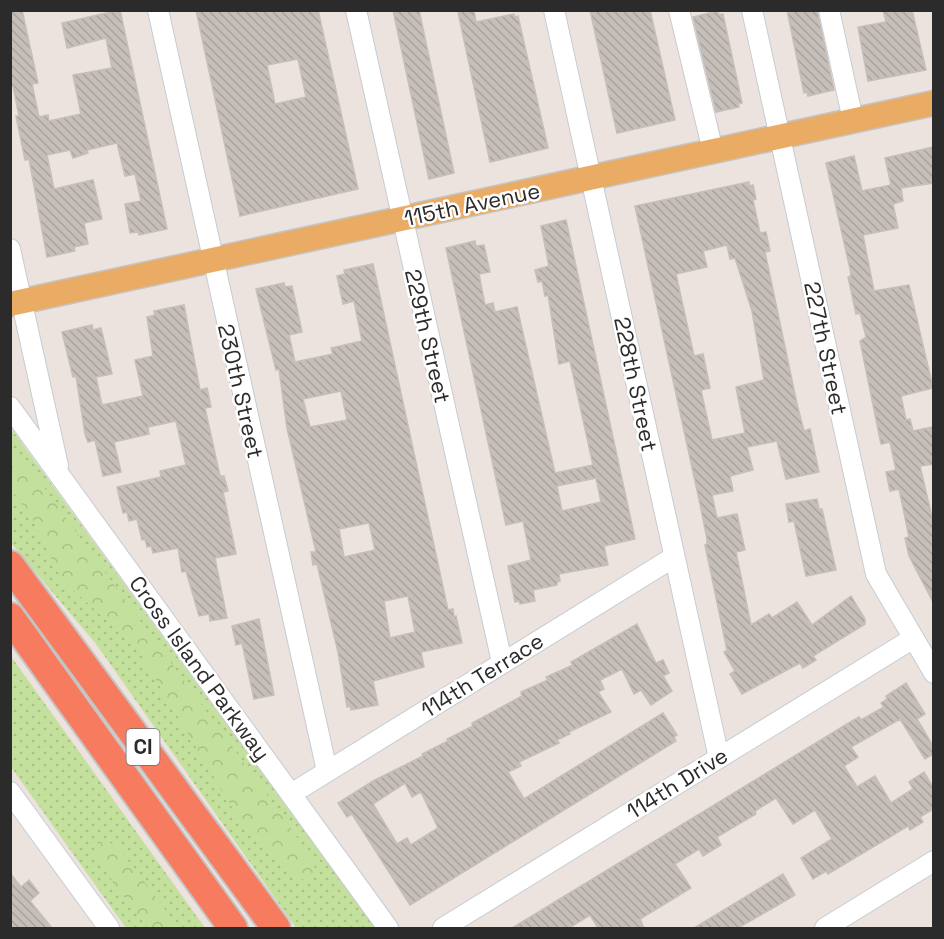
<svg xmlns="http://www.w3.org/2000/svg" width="944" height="939" font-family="'Space Grotesk',sans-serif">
<defs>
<pattern id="grass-dots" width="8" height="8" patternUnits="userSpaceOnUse" patternTransform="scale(1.5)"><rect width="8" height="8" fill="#c4e09d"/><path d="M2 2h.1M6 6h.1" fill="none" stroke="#a9c087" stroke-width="1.8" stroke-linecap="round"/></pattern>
<pattern id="forest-crowns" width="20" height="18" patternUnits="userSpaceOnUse" patternTransform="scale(1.5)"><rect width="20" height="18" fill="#c4e09d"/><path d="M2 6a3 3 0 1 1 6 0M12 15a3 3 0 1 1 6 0" fill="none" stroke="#a9c087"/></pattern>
<pattern id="building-back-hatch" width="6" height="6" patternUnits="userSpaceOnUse" patternTransform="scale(1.5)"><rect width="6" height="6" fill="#c5beb9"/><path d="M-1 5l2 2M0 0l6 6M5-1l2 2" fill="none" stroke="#a9a39f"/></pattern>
</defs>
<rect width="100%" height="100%" fill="#ece2de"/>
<g fill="url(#grass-dots)">
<polygon points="10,427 375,928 296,928 96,644 11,543"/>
<polygon points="10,655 205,928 126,928 11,767"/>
</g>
<g fill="url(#forest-crowns)">
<path d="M10 454 23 457C118 594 220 726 315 863L312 885 280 865 234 811 137 648 61 579 33 520 11 489Z"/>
<polygon points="103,839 118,847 179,928 148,928 114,884 94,848"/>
</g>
<g fill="url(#building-back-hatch)" stroke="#c7beb7" stroke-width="1.5" fill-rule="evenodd">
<polygon points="10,10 22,10 38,83 32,84 39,117 48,115 49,121 81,114 73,75 112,68 106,38 67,48 62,23 120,10 167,229 139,235 138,232 130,233 125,204 141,201 135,174 125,176 117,143 87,150 88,153 73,158 70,150 47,155 54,189 93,180 102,219 84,223 88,244 74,247 75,251 47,257 32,175 29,159 25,160 16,116 19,116 13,86 10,87"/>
<path d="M196 10H318L358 189 240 216ZM298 59 306 97 275 104 267 65Z"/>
<polygon points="393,10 419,10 454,173 429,179"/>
<polygon points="466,10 474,10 476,22 514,14 515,17 518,16 548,148 490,162 458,12"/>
<polygon points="590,10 650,10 675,120 617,133"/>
<polygon points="787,10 817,10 834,90 808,96 807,92 804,93"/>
<polygon points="883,10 912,10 926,70 868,81 858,27 886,22"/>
<polygon points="718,11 719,15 723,14 742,103 738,104 739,107 716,112 693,17"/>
<polygon points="933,147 933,183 901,188 903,201 893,204 898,228 863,235 874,291 909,285 933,388 901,396 906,420 910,419 913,431 933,427 933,464 920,466 933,521 933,602 909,556 905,538 909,537 899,489 890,491 886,472 896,470 890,442 881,444 860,341 866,337 860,313 856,314 848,277 851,276 850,269 826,163 854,156 862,191 891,185 885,158"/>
<path d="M749 182V186L753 185 756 199 753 200 760 233 766 232 770 251 765 252 797 404 804 431 810 429 819 472 786 479 777 441 747 447 753 470 730 476 733 491 712 495 717 518 737 514 745 550 736 552 751 625 769 614 772 618 797 602 812 625 851 596 865 619V624L813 656 816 660 803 668 800 663 742 694 730 674 735 671 724 652 727 650 705 545 707 544V539L700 504 635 206ZM727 245 730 259 735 258 752 311 764 380 736 387 745 433 712 440 701 390 710 388 703 354 694 356 676 274 707 267 703 251Z"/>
<path d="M566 220 635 539 604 546 608 565 559 574 560 581 557 582V585L533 590 535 601 520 604 519 601 515 602 508 566 531 560 523 521 506 525 446 248 475 241 476 246 484 245 490 272 479 274 485 305 493 303 495 312 517 307 555 473 593 465 570 361 559 364 548 295 545 296 542 281 538 282 535 270 549 266 541 226ZM596 478 601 502 562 511 557 486Z"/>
<path d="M373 264 448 610 453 609 454 617 456 616 462 643 421 652 424 667 373 681 378 705 351 710 350 706 347 707 338 652 317 564 313 565 311 552H316L287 428 279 369 276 370 256 289 284 283 285 287 292 286 302 332 289 335 295 362 333 354 331 348 362 341 354 301 343 304 337 276 345 274 344 270ZM341 391 347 420 310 427 303 399ZM369 523 375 550 344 557 339 529ZM408 596 415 632 390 638 384 601Z"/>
<polygon points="184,305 200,390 207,388 211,407 205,408 220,476 224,476 228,491 223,492 236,554 215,558 227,618 210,621 209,614 199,616 186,571 182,572 178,548 153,553 151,546 147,547 145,539 142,540 137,519 129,521 127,512 123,513 117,487 161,477 160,471 186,465 176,421 148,427 149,434 114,442 121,472 103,476 95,440 88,442 85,434 76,376 73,377 62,332 92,325 93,330 101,328 112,374 96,377 102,405 143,396 135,360 153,356 147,317 155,315 154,311"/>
<polygon points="817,499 819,509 822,509 836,570 806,576 794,521 789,522 786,504"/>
<polygon points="259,619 274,695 254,699 242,643 236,645 232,626"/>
<path d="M637 624 656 663 663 660 669 673 663 676 672 691 651 705 641 690 634 694 622 669 600 680 604 689 598 692 611 712 569 732 570 734 557 740 559 743 519 762 521 766 508 772 524 799 663 713 677 735 674 737 676 741 410 905 352 814 347 817 338 803 373 781 423 756 422 754 448 741 447 739 473 726 472 723 522 696 521 692 548 680 546 677 573 665 571 662ZM405 783 412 797 421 792 438 828 411 845 407 838 397 844 373 804Z"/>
<polygon points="906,683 925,714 917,719 933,746 933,754 925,759 900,719 851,747 858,757 844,766 857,787 875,776 891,803 913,789 909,782 924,772 933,787 933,809 920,817 923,822 910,830 908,826 828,874 826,871 813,879 801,858 832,839 815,810 793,824 776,798 755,811 756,814 717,837 721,845 703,856 699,849 675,864 691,888 640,919 644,928 598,928 590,915 569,928 512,928 847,724 859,717 861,720 884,707 881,703 887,699 886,696"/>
<polygon points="10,873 21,887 29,880 39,893 30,901 52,928 10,928"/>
<polygon points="783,874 795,895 778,905 738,928 694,928"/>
</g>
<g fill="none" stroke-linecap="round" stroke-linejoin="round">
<g stroke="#c6ccd4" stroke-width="22">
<g id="minor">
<polyline points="158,10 327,771"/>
<polyline points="356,10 502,662"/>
<polyline points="554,10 719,758"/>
<polyline points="679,10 713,151"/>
<polyline points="752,10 876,574 934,673"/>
<polyline points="829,10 853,120"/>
<polyline points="10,249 58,466"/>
<polyline points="10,407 388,928"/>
<polyline points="10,792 109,928"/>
<polyline points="291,794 674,557"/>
<polyline points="443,928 912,639"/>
<polyline points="825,928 934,861"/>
</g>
</g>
<g stroke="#c4c4c4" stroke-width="27">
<polyline id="major" points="10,304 934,103"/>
</g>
<g stroke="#c4c4c4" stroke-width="32">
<g id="highway">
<polyline points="10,565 276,928"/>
<polyline points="10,617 233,928"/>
</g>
</g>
<use href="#minor" stroke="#fff" stroke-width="20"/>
<use href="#major" stroke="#eaab64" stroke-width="24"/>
<use href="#highway" stroke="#f77b5e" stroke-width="28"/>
</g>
<g text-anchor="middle" stroke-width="5" stroke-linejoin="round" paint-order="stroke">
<rect fill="#fff" stroke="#6b6b6b" stroke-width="1.5" x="126.5" y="729" width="33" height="36" rx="4.5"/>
<g font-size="21" font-weight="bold" fill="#2b2b2b">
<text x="143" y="754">CI</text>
</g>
<g font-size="22" fill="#2b2b2b" stroke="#fff">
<text transform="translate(472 204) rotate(-12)" y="8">115th Avenue</text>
<text transform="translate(428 336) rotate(77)" y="8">229th Street</text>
<text transform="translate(826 348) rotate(78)" y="8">227th Street</text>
<text transform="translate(636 384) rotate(78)" y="8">228th Street</text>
<text transform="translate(241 391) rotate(77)" y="8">230th Street</text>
<text transform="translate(200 668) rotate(54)" y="8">Cross Island Parkway</text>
<text transform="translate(482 675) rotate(-32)" y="8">114th Terrace</text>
<text transform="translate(677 783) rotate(-32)" y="8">114th Drive</text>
</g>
</g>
<rect width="944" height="939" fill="none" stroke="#2b2b2b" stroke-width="24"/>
</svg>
